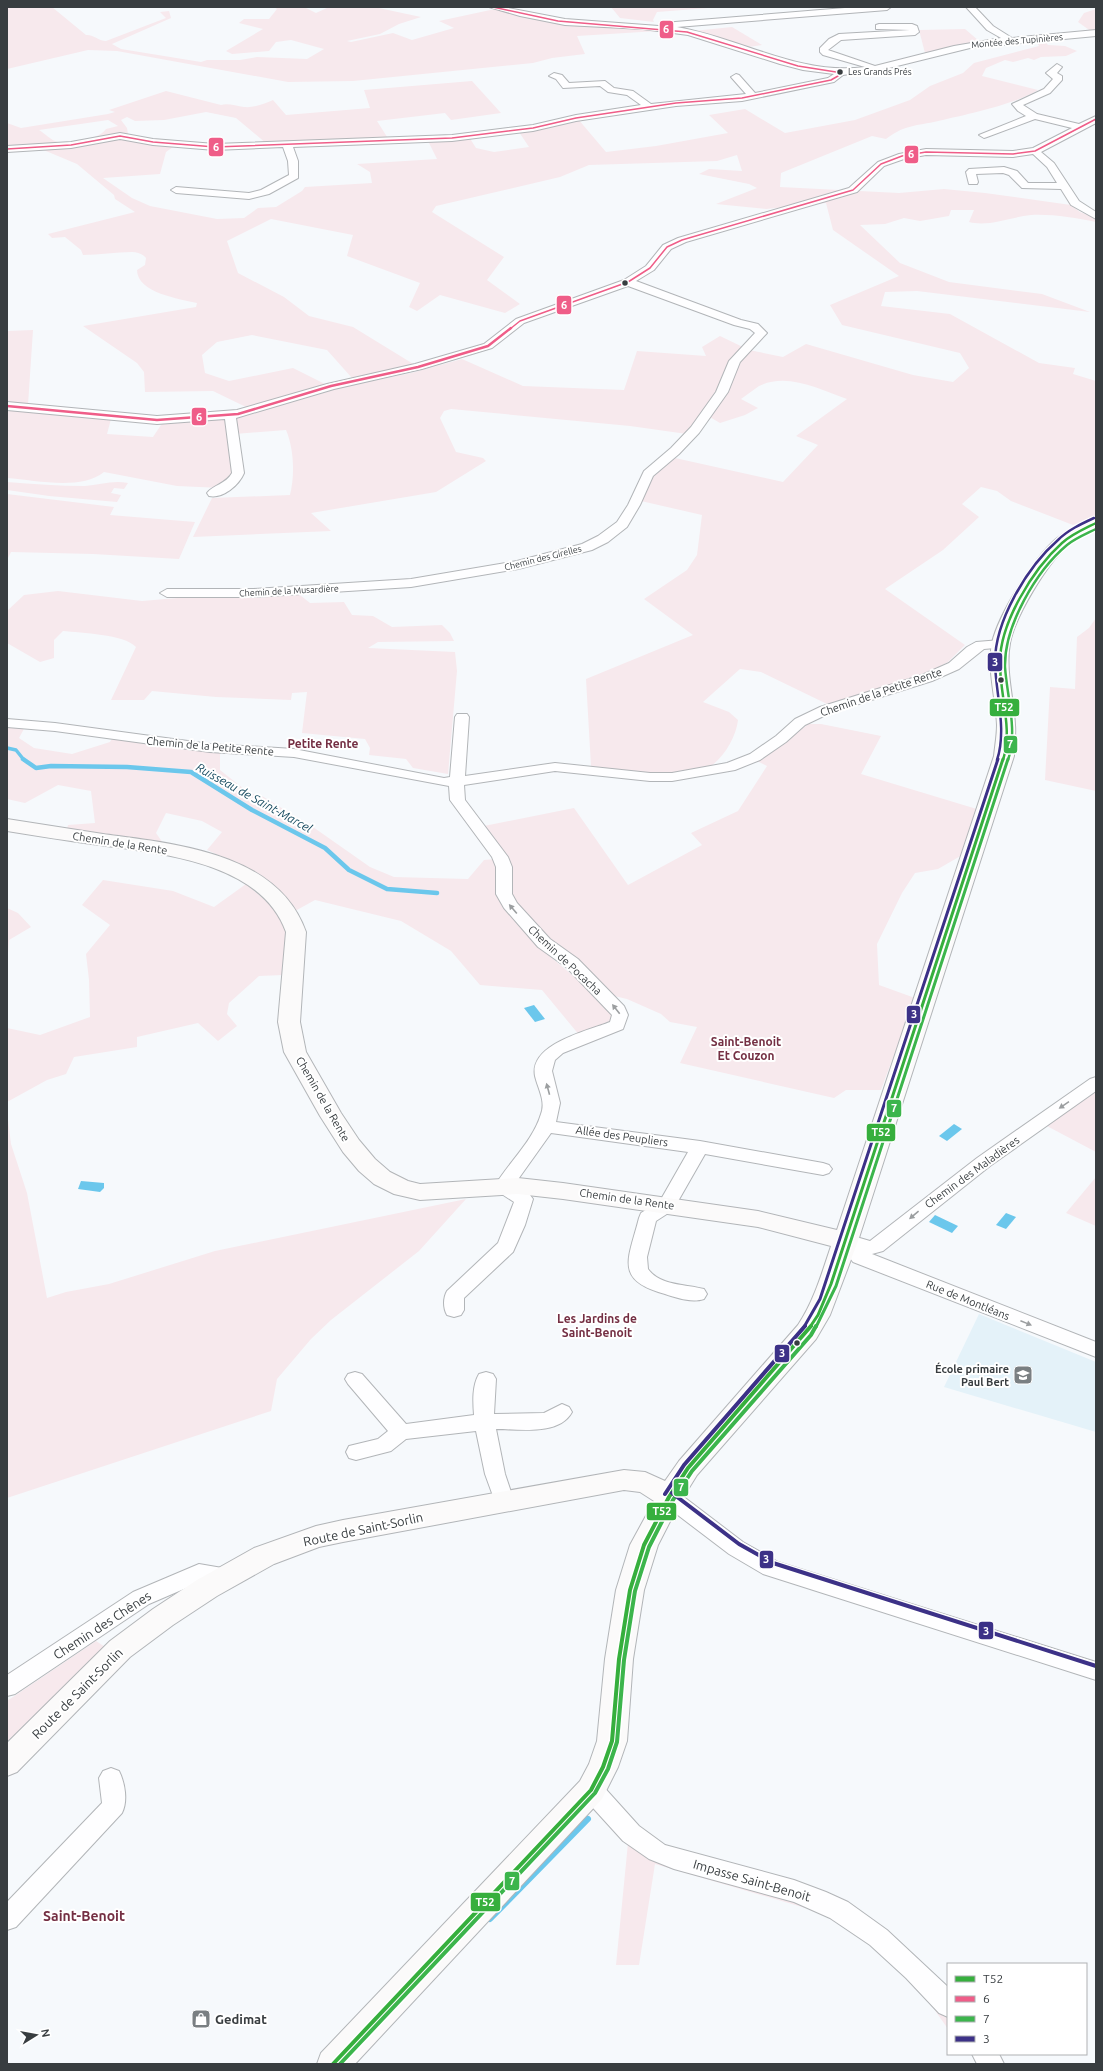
<svg xmlns="http://www.w3.org/2000/svg" width="1103" height="2071" font-family="Ubuntu,sans-serif">
<rect width="100%" height="100%" fill="#f6f9fc"/>
<polygon fill="#e4f2f9" points="979,1314 1096,1362 1096,1432 944,1387"/>
<g fill="#f7e9ed" fill-rule="evenodd">
<path d="M7 7H52L86 35C93 34 99 41 106 41L166 18 160 12 169 11 171 18 112 44 121 49 201 62 207 60H240L257 57 307 59 324 49 291 40 276 42 269 51 232 54 226 51 263 29 239 23 244 19H269L277 9 274 7H304L316 13 329 7H374L421 17 399 24 380 34 347 41 351 42 393 33 412 40 454 28 439 21 495 9 532 18 658 31 577 36 585 54 552 58 533 63 353 81 288 82 117 51 88 50 7 69Z"/>
<polygon points="611,7 708,7 708,8 657,12 653,20 654,22 620,18"/>
<polygon points="1096,9 1096,31 1092,32 1078,22 1084,13"/>
<polygon points="732,27 762,45 749,47 693,31"/>
<polygon points="965,29 979,41 925,53 919,30"/>
<path d="M1044 40 1048 45 1065 46 1077 51 1066 56 1041 57 1034 60 1028 58 1013 62 1005 60 986 68 982 76 1038 90C1014 105 963 115 934 122 913 126 903 126 886 139L872 136 781 173 780 187 899 193 944 189 985 193 1071 205 1080 212 1096 218V222C1075 218 1053 214 1031 215 1011 217 989 227 969 222L974 210H951L949 216 920 221 904 218 885 224 860 225 900 263 949 282 1042 294 1090 312 917 291 885 292 881 306 950 314 1039 363 1075 368 1073 374 1096 381V518L1073 525 1011 501 997 491 981 487 962 504 979 517 943 550 885 589 965 645 948 662 920 677 827 704 761 672 740 669 703 702 729 712 738 720C736 738 723 759 708 768 704 770 697 770 693 771 658 777 625 772 591 766L586 679 693 635 644 599 687 570 697 555 702 515 641 501 649 480 675 458 783 482 818 445 796 436 847 399C820 390 788 372 759 386 753 390 747 395 741 399L758 408 745 415 720 423 703 413 687 434 630 426 451 409 444 411 440 418 456 452 483 458 486 461 436 492 311 513 331 531 193 537 212 498 290 495C295 475 294 449 286 430L235 434V419L343 387 411 373 462 359 523 386 624 390 637 351 706 356 702 347 720 336 749 350 783 357 806 344 913 375 953 382 969 368 960 353 842 325 830 305 899 276 833 230 826 203 766 209 716 204 757 188 749 184 699 174 709 169 742 171 737 155 717 161 589 165 560 177 436 206 432 212 504 257 487 280 520 304 505 313 440 295 417 311 409 307 420 283 347 256 353 235 271 219 227 241 238 273 284 297 309 316 353 327 415 365 374 375 352 378 327 350 252 335 217 342 202 355 205 373 229 381 293 368 327 385 248 408 213 391 145 392 144 372 137 363 83 326 196 307 197 303C180 299 137 293 137 270L145 265 146 258C143 254 137 252 132 252 116 252 99 255 83 255L81 250 65 237 52 238 48 234 135 212 115 199 114 195 77 164 34 146 7 148V123L21 128 108 114 115 112 109 110 166 91 221 105C228 103 236 106 244 107 254 108 264 104 273 100L286 115 370 108 364 90 472 81 501 113 451 120 445 113 377 121 389 140 267 144 236 118 206 112 164 120 135 121 127 117 121 120 127 128 128 134 173 147 166 152 160 174 103 178 132 198 150 206 217 219 244 218 258 208 276 207 302 191 305 187 372 183 370 172 357 164 437 159 428 141 469 137 476 148 494 152 529 147 519 132 578 119 606 152 656 146 728 133 709 115 745 109 785 133 855 120 910 100 930 86 963 73 974 63 1039 46 1036 41ZM108 120 118 126 106 129C100 139 69 144 58 142 52 141 44 133 39 130Z"/>
<polygon points="33,330 28,405 7,403 7,331"/>
<path d="M7 409 53 415 111 419 107 434 153 437 163 422 226 419 234 475 221 488 177 486 104 472C80 491 36 480 7 478Z"/>
<path d="M7 482C33 484 59 486 85 486 99 485 113 480 128 483L124 489 114 488 111 493 121 495 117 502 49 496 7 490Z"/>
<polygon points="7,494 114,507 110,515 195,522 179,559 93,554 11,552 7,560"/>
<path d="M58 591 142 601 189 597 300 595 310 603 344 602 352 615 373 616 392 627 442 625 450 633 454 641 378 642 368 648 455 652 457 671 448 774 413 768 406 759 369 755 370 748 365 739 302 733 307 692 292 693 291 700 216 697 152 691 144 700H111L136 647C124 634 81 633 63 631L54 640V658L40 662 7 643V611L24 595Z"/>
<polygon points="1096,618 1096,791 1045,780 1050,687 1075,689 1077,637 1089,628"/>
<polygon points="808,724 821,724 881,736 861,774 980,810 964,854 938,869 915,873 902,893 877,944 879,985 915,998 881,1090 846,1090 834,1098 680,1063 697,1027 670,1022 661,1014 627,999 614,996 557,948 516,906 484,826 574,808 628,885 702,845 691,833 738,811 767,766 757,761 782,745"/>
<polygon points="7,726 25,727 19,738 34,748 72,754 110,742 113,737 220,752 220,770 249,793 262,796 313,827 370,867 394,877 468,879 484,860 495,859 498,881 540,948 603,1001 611,1013 613,1020 608,1025 580,1036 542,990 480,985 451,951 401,921 315,900 295,911 259,877 236,863 207,850 222,832 202,821 166,813 156,833 163,843 67,829 68,825 95,823 91,791 58,785 25,803 7,799"/>
<polygon points="103,880 173,891 214,907 246,884 278,911 288,936 283,975 259,976 229,1003 227,1014 237,1026 218,1041 198,1023 137,1037 137,1047 74,1057 66,1074 47,1080 7,1102 7,1028 40,1035 90,1017 89,980 86,954 110,925 82,905"/>
<polygon points="7,908 18,913 31,927 9,940 7,966"/>
<polygon points="1096,1092 1096,1152 1045,1125"/>
<polygon points="7,1111 11,1144 27,1193 47,1298 66,1292 109,1284 215,1251 466,1199 419,1251 331,1320 311,1339 277,1379 271,1411 7,1498"/>
<polygon points="1096,1177 1096,1226 1066,1213"/>
<polygon points="96,1641 108,1649 7,1749 7,1701"/>
<path d="M628 1843C680 1869 737 1876 792 1894 857 1916 906 1961 948 2014V2029L920 1989 890 1958 843 1919 655 1864 639 1965H616Z"/>
</g>
<g fill="#6bc7ec">
<polygon points="534,1005 545,1019 535,1022 524,1008"/>
<polygon points="954,1124 962,1129 947,1141 939,1136"/>
<polygon points="81,1181 104,1183 104,1188 100,1192 78,1189"/>
<polygon points="1006,1213 1016,1217 1006,1229 996,1225"/>
<polygon points="935,1215 958,1226 952,1233 929,1222"/>
</g>
<g fill="none" stroke-linecap="round" stroke-linejoin="round">
<polyline stroke="#6bc7ec" stroke-width="3.5" points="7,748 16,750 24,760"/>
<polyline stroke="#6bc7ec" stroke-width="4.5" points="23,759 36,768 51,766 127,767 191,772 252,810 325,848 349,870 387,889 437,893"/>
<polyline stroke="#6bc7ec" stroke-width="6" points="490,1919 588,1819"/>
<g stroke="#b2b5b8" stroke-width="2">
<g id="street">
<path d="M489 7H503L565 19 672 27V23L675 22 857 7H891L887 10 677 27C741 38 799 76 865 67L823 55 820 52V48L829 39 839 34 910 30 876 29V25L879 24H912L917 26 919 32 915 35 841 40 828 50 875 66 954 46 1001 38 987 30 966 7H975L993 26 1012 38 1096 30V36L970 48 889 68 843 75 834 82 742 101 676 106 576 121 533 131 452 141 293 147 298 161V178L269 194 249 199 176 193 171 190 176 187 249 193 261 190 289 175 288 161 283 147 215 150 153 145 120 139 71 148 7 152V146L71 142 120 133 153 139 215 144 452 135 533 125 576 115 641 105 627 95 608 92 600 86 563 88 556 79 549 76 554 73 562 75 569 83 605 81 614 88 633 91 651 104 746 94 731 77 736 74 739 75 755 93 828 78 834 74 803 70 780 64 688 35 643 29 565 25 520 16Z"/>
<path d="M1057 64 1062 67 1057 73 1062 76V80L1050 93 1023 105 1037 114 1079 124 1096 116V123L1041 152 1054 163 1079 201 1096 212V219L1071 205 1061 189 1022 188 1009 175 1003 173 976 174 978 182 977 184H969L966 172 969 169 1004 167 1017 171 1028 183H1057L1047 167 1033 154 1013 157 926 155 904 159 884 166 857 192 686 242 671 249 654 270 636 281 741 320 758 324 767 333 740 362 728 392 699 433 679 454 653 476 640 505 627 527 608 542 592 550 518 569 411 587 254 597H167L160 593 167 589H254L411 579 517 561 582 544 598 536 617 522 628 505 644 471 671 448 691 427 716 392 729 361 755 333 750 329 734 325 628 286 524 323 492 348 422 369 334 389 236 418 244 473C239 485 223 499 209 496L207 493C213 485 226 484 232 473L225 419 157 424 7 410V402L157 416 237 410 327 384 415 364 484 344 516 319 624 280 646 266 663 245 678 238 849 188 878 162 899 154 926 149 1013 151 1033 148 1072 128 1035 119 987 137 984 138 979 135 1026 116 1018 111 1012 104 1044 89 1053 79 1046 73Z"/>
<path d="M1001 640 1006 641 1008 644 1006 647 984 649 959 669 932 681 830 713 805 725 786 742 760 760 735 770 672 781H650L555 771 464 785 465 800 508 857 512 867V894L517 903 550 939 578 959 624 1006 628 1015 623 1029 563 1053 555 1060 552 1071 560 1103 556 1122 700 1141 823 1163 829 1165 832 1169 829 1173 823 1175 705 1154 673 1210 656 1221 647 1257 648 1269C660 1286 686 1284 704 1289L707 1294 704 1299C692 1303 677 1298 665 1294 613 1280 629 1258 639 1218L641 1213 660 1201 688 1152 551 1133 514 1185 530 1195 533 1199 525 1225 513 1252 464 1298V1310L461 1315 454 1317 447 1315C443 1308 443 1298 447 1291L498 1243 514 1202 497 1191 494 1187C509 1162 533 1141 541 1114 546 1101 538 1089 535 1076 529 1044 587 1031 610 1022L612 1015 566 967 538 947 504 908 496 894V867L492 857 450 800 449 786 294 757 210 752 55 731 7 727V719L55 723 210 744 294 749 444 778 450 777 455 717 457 714H467L469 717 465 776 555 763 650 773H672L727 763 750 754 776 736 795 719 820 707 922 675 949 663 967 647 976 642Z"/>
<polygon points="1096,1077 1096,1091 990,1166 883,1251 872,1254 1096,1342 1096,1357 853,1262 837,1241 839,1236 846,1234 870,1241 977,1158 1090,1079"/>
<path d="M355 1372 362 1374 406 1424 474 1415C473 1402 472 1386 479 1374L486 1372 493 1374 496 1379 494 1414 544 1413 562 1404 569 1407 572 1412C559 1436 519 1429 496 1429L505 1474 514 1501 511 1507 504 1509 497 1507 485 1474 476 1431 406 1439 391 1451 356 1460 349 1458 346 1452 349 1446 378 1439 388 1431 348 1384 345 1379 348 1374Z"/>
<polygon points="669,1489 676,1491 743,1542 778,1562 1096,1662 1096,1680 763,1574 729,1554 662,1503 659,1497 662,1491"/>
<polygon points="199,1564 234,1570 237,1576 234,1582 226,1585 200,1582 149,1604 15,1694 7,1696 7,1675 133,1592"/>
<path d="M111 1768 119 1771C125 1783 128 1801 122 1813L16 1927 7 1930V1902L102 1803 99 1778 103 1771Z"/>
<polygon points="591,1780 602,1785 639,1826 665,1845 794,1880 826,1892 848,1902 887,1930 948,1987 948,2017 939,2013 906,1978 870,1945 830,1918 794,1902 674,1869 649,1859 623,1841 583,1797 579,1790 583,1783"/>
<polygon points="972,2054 999,2054 1004,2064 977,2064"/>
</g>
</g>
<g stroke="#b2b5b8" stroke-width="2">
<path id="secondary" d="M1096 518V529C1086 534 1076 539 1067 546 1047 564 1015 616 1010 643 1005 670 1014 699 1015 725 1016 735 1014 746 1014 756L858 1241 830 1315 816 1339 697 1475 679 1504 658 1545 644 1590 633 1659 627 1741 618 1767 602 1799 355 2064H317L321 2053 580 1781 589 1764 597 1741 605 1659 616 1590 630 1545 654 1501 640 1492 624 1490 343 1542 319 1547 274 1564 217 1596 173 1625 130 1657 17 1772 7 1776V1743L110 1641 153 1609 197 1580 254 1548 316 1526 343 1520 624 1470 645 1472 665 1481 679 1461 798 1325C814 1301 822 1273 831 1246L758 1227 563 1199 518 1194 420 1200 394 1194 374 1184 359 1171 343 1152 320 1116 284 1052 278 1022 286 932C261 862 162 854 100 845 69 841 38 836 7 831V819C39 824 71 829 103 834 175 844 278 852 306 932L300 1022 306 1052 341 1113 359 1140 375 1159 390 1172 408 1181 420 1184 518 1178 563 1183 758 1211 837 1230 994 756C995 746 997 735 997 725 996 699 987 670 992 643 998 615 1034 558 1056 539 1067 530 1082 522 1096 518Z"/>
</g>
<use href="#street" fill="#fefeff" fill-rule="evenodd"/>
<use href="#secondary" fill="#fbfafa" fill-rule="evenodd"/>
<g stroke="#fff" stroke-width="5">
<path id="bus-1-far2" d="M1003 760C1013 729 1000 696 1000 664 999 624 1033 569 1062 543 1072 534 1084 529 1096 523"/>
</g>
<g stroke="#fff" stroke-width="6">
<polyline id="bus-1-far1" points="810,1327 818,1315 831,1284 1003,759"/>
</g>
<g stroke="#fff" stroke-width="7">
<polyline id="bus-1" points="333,2064 591,1790 603,1767 612,1741 619,1659 630,1590 644,1545 669,1497 688,1468 811,1326"/>
</g>
<g stroke="#fff" stroke-width="3">
<g id="bus-2-far1">
<polyline points="493,7 558,21 687,32 798,66 836,72"/>
<polyline points="7,149 71,145 120,136 153,142 215,147 452,138 533,128 576,118 676,103 742,98 831,80 838,76 840,72"/>
<polyline points="510,329 520,321 628,282 650,268 667,247 682,240 853,190 881,164 902,156 926,152 1013,154 1035,151 1096,119"/>
</g>
</g>
<g stroke="#fff" stroke-width="5">
<polyline id="bus-2" points="7,406 157,420 238,414 331,386 418,367 488,346 511,328"/>
</g>
<g stroke="#fff" stroke-width="5">
<path id="bus-3-far2" d="M1008 760C1018 731 1007 697 1005 667 1004 626 1036 571 1067 545 1076 538 1086 534 1096 529"/>
</g>
<g stroke="#fff" stroke-width="6">
<polyline id="bus-3-far1" points="816,1327 836,1286 1008,759"/>
</g>
<g stroke="#fff" stroke-width="7">
<polyline id="bus-3" points="340,2064 595,1793 608,1769 617,1742 624,1660 635,1591 649,1547 673,1500 692,1471 811,1335 816,1326"/>
</g>
<g stroke="#fff" stroke-width="5">
<path id="bus-4-far2" d="M997 760C1007 730 996 695 995 664 994 622 1027 567 1058 540 1068 530 1081 524 1094 518"/>
</g>
<g stroke="#fff" stroke-width="6">
<polyline id="bus-4-far1" points="804,1327 820,1299 998,759"/>
</g>
<g stroke="#fff" stroke-width="7">
<g id="bus-4">
<polyline points="672,1493 739,1544 773,1563 1096,1666"/>
<polyline points="665,1494 684,1465 805,1326"/>
</g>
</g>
<use href="#bus-1-far2" stroke="#36af3d" stroke-width="2.5"/>
<use href="#bus-1-far1" stroke="#36af3d" stroke-width="3"/>
<use href="#bus-1" stroke="#36af3d" stroke-width="4"/>
<use href="#bus-2-far1" stroke="#ef5d88" stroke-width="1.5"/>
<use href="#bus-2" stroke="#ef5d88" stroke-width="2.5"/>
<use href="#bus-3-far2" stroke="#3cb54c" stroke-width="2.5"/>
<use href="#bus-3-far1" stroke="#3cb54c" stroke-width="3"/>
<use href="#bus-3" stroke="#3cb54c" stroke-width="4"/>
<use href="#bus-4-far2" stroke="#3c3187" stroke-width="2.5"/>
<use href="#bus-4-far1" stroke="#3c3187" stroke-width="3"/>
<use href="#bus-4" stroke="#3c3187" stroke-width="4"/>
</g>
<defs><path id="oneway-solid" d="M-6-.8H1V-3.2L6.5 0L1 3.2V.8H-6Z"/></defs>
<g fill="#9b9ea0">
<use href="#oneway-solid" transform="translate(513 909) rotate(-130)"/>
<use href="#oneway-solid" transform="translate(616 1009) rotate(-128)"/>
<use href="#oneway-solid" transform="translate(548 1089) rotate(-105)"/>
<use href="#oneway-solid" transform="translate(1064 1105) rotate(146)"/>
<use href="#oneway-solid" transform="translate(914 1215) rotate(140)"/>
<use href="#oneway-solid" transform="translate(1026 1323) rotate(22)"/>
</g>
<defs>
<g id="school-square" transform="scale(1)"><rect x="-9" y="-9" width="18" height="18" rx="4" fill="#7a7f82" stroke="#fff"/><path d="M0-5L7-2L0 1L-7-2ZM-4 1L0 2.5L4 1V4Q0 6-4 4Z" fill="#fff"/></g>
<g id="shop-square" transform="scale(1)"><rect x="-9" y="-9" width="18" height="18" rx="4" fill="#7a7f82" stroke="#fff"/><path d="M-5-2.5h2.3a2.7 3.5 0 0 1 5.4 0H5L5.5 6h-11ZM-1.5-2.5h3a1.5 2.3 0 0 0-3 0Z" fill="#fff"/></g>
</defs>
<g fill-rule="evenodd">
<use href="#school-square" x="1023" y="1375"/>
<use href="#shop-square" x="201" y="2019"/>
</g>
<g fill="#383d40" stroke="#fff" stroke-width="1.5">
<circle cx="840" cy="72" r="3.5"/>
<circle cx="625" cy="283" r="3.5"/>
<circle cx="1001" cy="680" r="3.5"/>
<circle cx="797" cy="1343" r="3.5"/>
</g>
<g text-anchor="middle" stroke-width="4" stroke-linejoin="round" paint-order="stroke">
<g font-size="9" fill="#383d40" stroke="#fff">
<text transform="translate(1017 41) rotate(-5)" y="3">Montée des Tupinières</text>
<text transform="translate(543 558) rotate(-14)" y="3">Chemin des Girelles</text>
<text transform="translate(289 591) rotate(-3)" y="3">Chemin de la Musardière</text>
</g>
<g font-size="9" fill="#383d40" stroke="#fff" text-anchor="start">
<text x="848" y="75">Les Grands Prés</text>
</g>
<g font-size="11" fill="#383d40" stroke="#fff">
<text transform="translate(881 692) rotate(-19)" y="4">Chemin de la Petite Rente</text>
<text transform="translate(210 746) rotate(5)" y="4">Chemin de la Petite Rente</text>
<text transform="translate(120 843) rotate(9)" y="4">Chemin de la Rente</text>
<text transform="translate(565 960) rotate(43)" y="4">Chemin de Pocacha</text>
<text transform="translate(323 1099) rotate(60)" y="4">Chemin de la Rente</text>
<text transform="translate(622 1136) rotate(8)" y="4">Allée des Peupliers</text>
<text transform="translate(972 1172) rotate(-36)" y="4">Chemin des Maladières</text>
<text transform="translate(627 1199) rotate(8)" y="4">Chemin de la Rente</text>
<text transform="translate(968 1300) rotate(22)" y="4">Rue de Montléans</text>
</g>
<g font-size="11" font-weight="bold" fill="#383d40" stroke="#fff" text-anchor="end">
<text x="1009" y="1373">École primaire<tspan x="1009" dy="13">Paul Bert</tspan></text>
</g>
<g font-size="12" font-weight="bold" fill="#742f43" stroke="#fff">
<text x="323" y="748">Petite Rente</text>
<text x="746" y="1046">Saint-Benoit<tspan x="746" dy="14">Et Couzon</tspan></text>
<text x="597" y="1323">Les Jardins de<tspan x="597" dy="14">Saint-Benoit</tspan></text>
</g>
<g font-size="12" font-style="italic" fill="#184b60" stroke="#fff">
<text transform="translate(254 798) rotate(29)" y="4">Ruisseau de Saint-Marcel</text>
</g>
<g font-size="13" fill="#383d40" stroke="#fff">
<text transform="translate(363 1529) rotate(-12)" y="5">Route de Saint-Sorlin</text>
<text transform="translate(102 1625) rotate(-33)" y="5">Chemin des Chênes</text>
<text transform="translate(77 1693) rotate(-45)" y="5">Route de Saint-Sorlin</text>
<text transform="translate(752 1880) rotate(16)" y="5">Impasse Saint-Benoit</text>
</g>
<g font-size="13" font-weight="bold" fill="#383d40" stroke="#fff" text-anchor="start">
<text x="215" y="2024">Gedimat</text>
</g>
<g font-size="14" font-weight="bold" fill="#742f43" stroke="#fff">
<text x="84" y="1921">Saint-Benoit</text>
</g>
</g>
<g stroke="#fff" stroke-width="1.5">
<rect x="659" y="20" width="15" height="19" rx="4" fill="#ef5d88"/>
<rect x="208" y="137" width="16" height="20" rx="4" fill="#ef5d88"/>
<rect x="904" y="145" width="15" height="19" rx="4" fill="#ef5d88"/>
<rect x="556" y="295" width="16" height="20" rx="4" fill="#ef5d88"/>
<rect x="191" y="407" width="16" height="19" rx="4" fill="#ef5d88"/>
<rect x="987" y="652" width="16" height="20" rx="4" fill="#3c3187"/>
<rect x="989" y="698" width="31" height="19" rx="4" fill="#36af3d"/>
<rect x="1003" y="735" width="15" height="19" rx="4" fill="#3cb54c"/>
<rect x="906" y="1005" width="15" height="19" rx="4" fill="#3c3187"/>
<rect x="886" y="1099" width="16" height="19" rx="4" fill="#3cb54c"/>
<rect x="866" y="1123" width="30" height="19" rx="4" fill="#36af3d"/>
<rect x="774" y="1344" width="16" height="19" rx="4" fill="#3c3187"/>
<rect x="673" y="1478" width="16" height="19" rx="4" fill="#3cb54c"/>
<rect x="646" y="1502" width="31" height="19" rx="4" fill="#36af3d"/>
<rect x="759" y="1550" width="15" height="19" rx="4" fill="#3c3187"/>
<rect x="978" y="1621" width="16" height="19" rx="4" fill="#3c3187"/>
<rect x="504" y="1871" width="16" height="20" rx="4" fill="#3cb54c"/>
<rect x="470" y="1892" width="31" height="20" rx="4" fill="#36af3d"/>
</g>
<g font-size="11" text-anchor="middle" font-weight="bold" fill="#fff">
<text x="666" y="33">6</text>
<text x="216" y="151">6</text>
<text x="911" y="158">6</text>
<text x="564" y="309">6</text>
<text x="199" y="421">6</text>
<text x="995" y="666">3</text>
<text x="1004" y="711">T52</text>
<text x="1010" y="748">7</text>
<text x="914" y="1018">3</text>
<text x="894" y="1112">7</text>
<text x="881" y="1136">T52</text>
<text x="782" y="1357">3</text>
<text x="681" y="1491">7</text>
<text x="662" y="1515">T52</text>
<text x="766" y="1563">3</text>
<text x="986" y="1635">3</text>
<text x="512" y="1885">7</text>
<text x="485" y="1906">T52</text>
</g>
<rect width="1103" height="2071" fill="none" stroke="#383d40" stroke-width="16"/>
<rect x="947" y="1963" width="140" height="92" fill="#ffffff" stroke="#afb1b3"/>
<rect x="955" y="1976" width="20" height="6" fill="#36af3d" stroke="#afb1b3"/>
<text x="983" y="1983" font-size="12" fill="#383d40">T52</text>
<rect x="955" y="1996" width="20" height="6" fill="#ef5d88" stroke="#afb1b3"/>
<text x="983" y="2003" font-size="12" fill="#383d40">6</text>
<rect x="955" y="2016" width="20" height="6" fill="#3cb54c" stroke="#afb1b3"/>
<text x="983" y="2023" font-size="12" fill="#383d40">7</text>
<rect x="955" y="2036" width="20" height="6" fill="#3c3187" stroke="#afb1b3"/>
<text x="983" y="2043" font-size="12" fill="#383d40">3</text>
<g transform="translate(36 2035) rotate(79)" stroke="#ffffff" stroke-width="3" paint-order="stroke">
<path d="M0-3L7 15L0 10L-7 15Z" fill="#383d40"/>
<text y="-6" font-size="11" font-weight="bold" text-anchor="middle" fill="#383d40">N</text>
</g>
</svg>
